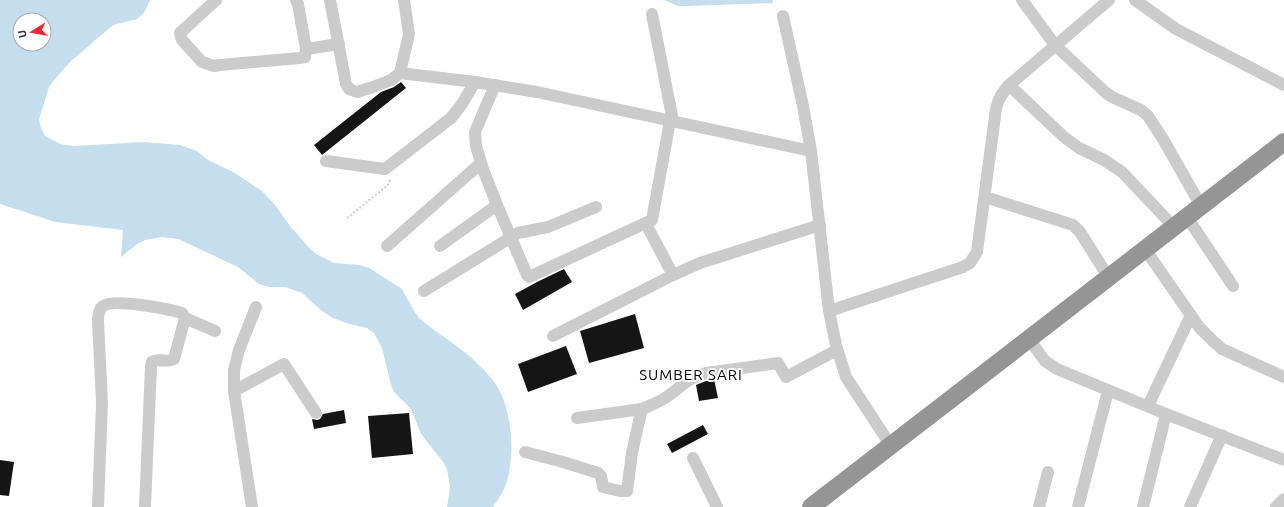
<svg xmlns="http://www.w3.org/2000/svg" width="1284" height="507" font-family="Ubuntu,sans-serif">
<rect width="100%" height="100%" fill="#fff"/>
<g fill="#c5deed" fill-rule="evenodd">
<path d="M0 0H150L144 13 137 19 113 25 71 61 54 80 49 87 39 119 41 128 45 136 60 144 74 146 144 142 180 145 197 151 208 160 233 172 262 191 275 205 290 226 311 250 318 255 334 263 360 265 369 268 402 289 414 311 419 318C439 335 463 348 481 367 487 373 494 381 498 388 513 414 516 462 504 489 501 495 497 501 493 507H447L450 487 447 469 443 462 421 434 411 409 394 392 391 385 382 348 374 333 367 328 349 324 333 318 322 311 302 293 294 290 285 287H268L259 284 238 267 178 239 162 237 145 240 137 244 121 257 123 230 55 222 0 204ZM20 20H44V44H20Z"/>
<polygon points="664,0 772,0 773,3 688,6 678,6"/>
</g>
<g fill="#151515">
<polygon points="401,82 406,88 322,155 314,145 381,92 394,87"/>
<polygon points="564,269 572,282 523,310 515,294 539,281"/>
<polygon points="635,314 644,348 589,363 580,331"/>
<polygon points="566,346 577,374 528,392 518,364"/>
<polygon points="714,379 718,398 699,401 696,385 706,381"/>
<polygon points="344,410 346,423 314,429 312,419 317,420 320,419 323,414"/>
<polygon points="409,413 413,454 372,458 368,416"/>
<polygon points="703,425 708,434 672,453 667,444"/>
<polygon points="0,460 14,462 9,496 0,495"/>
</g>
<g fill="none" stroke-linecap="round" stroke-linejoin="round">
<polyline stroke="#cbcbcb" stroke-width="2" stroke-dasharray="2 2" stroke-linecap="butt" points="347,218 388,185 390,179"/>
<g stroke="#cbcbcb" stroke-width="12">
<polyline points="216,0 180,33 182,40 202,62 214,66 220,65 300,58 305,57 306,49"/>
<polyline points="296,0 298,4 306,49 339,44"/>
<polyline points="330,0 346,84 349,89 357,92 373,87 391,80 400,73 409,34 404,0"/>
<polyline points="1022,0 1055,45 1105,92 1112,97 1141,110 1148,116 1163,139 1201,206"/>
<polyline points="1135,0 1176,29 1284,85"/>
<polyline points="652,14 673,121"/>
<polyline points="783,16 803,106 811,151 829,311 836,345 846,377 891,446"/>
<polyline points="400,73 475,82 537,92 811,151"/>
<polyline points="495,85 475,132 476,146 483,169 497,205 527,275 529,277 652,220 670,121"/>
<polyline points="1009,85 1064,137 1079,148 1104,160 1122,172 1174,227"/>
<polyline points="326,161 385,169 451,118 462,104 475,82"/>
<polyline points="985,197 1073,225 1080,232 1109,278"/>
<polyline points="1187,217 1233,286"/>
<polyline points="646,224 673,275"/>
<polyline points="387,246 481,163"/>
<polyline points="440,246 497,205"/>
<polyline points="1145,249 1199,327 1213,341 1222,349 1284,377"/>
<polyline points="424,291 518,233 548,227 596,207"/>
<path d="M829 311 963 267 970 263 977 252 996 109C998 99 1002 93 1009 85L1109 0"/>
<polyline points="553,336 673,275 700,263 820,225"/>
<polyline points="1029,339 1045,361 1057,369 1166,414 1284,460"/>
<polyline points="234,391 284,364 316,413"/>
<polyline points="1148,406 1191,315"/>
<polyline points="577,418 642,409"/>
<path d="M525 452 563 462 598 473 601 476 603 487 620 491H627L632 453 639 421 642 409C651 405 660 402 668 396 682 386 687 378 706 373L778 363 786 377 837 350"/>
<polyline points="693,458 717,507"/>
<path d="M98 507 102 403 98 321C98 316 99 309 103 306 114 298 168 309 182 313L185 318 215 331"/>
<path d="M145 507 151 366 152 362C159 357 166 364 174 359L185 318"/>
<polyline points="252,507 234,391 234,370 239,350 256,307"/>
<polyline points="1039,507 1048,472"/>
<polyline points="1078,507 1108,391"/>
<polyline points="1143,507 1166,414"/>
<polyline points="1190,507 1222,435"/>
<polyline points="1276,507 1284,499"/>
</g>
<polyline stroke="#959595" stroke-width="18" points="811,507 1284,142"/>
</g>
<g text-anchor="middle" stroke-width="4" stroke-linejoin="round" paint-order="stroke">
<g font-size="15" letter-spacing="1" fill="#000" stroke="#fff">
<text x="691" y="380">SUMBER SARI</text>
</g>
</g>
<g transform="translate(32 32) rotate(259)"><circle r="19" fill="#ffffff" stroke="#ababab"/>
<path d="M0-3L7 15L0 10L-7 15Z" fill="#f02534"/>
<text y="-6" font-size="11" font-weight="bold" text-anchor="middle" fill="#2e2e2e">U</text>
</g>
</svg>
